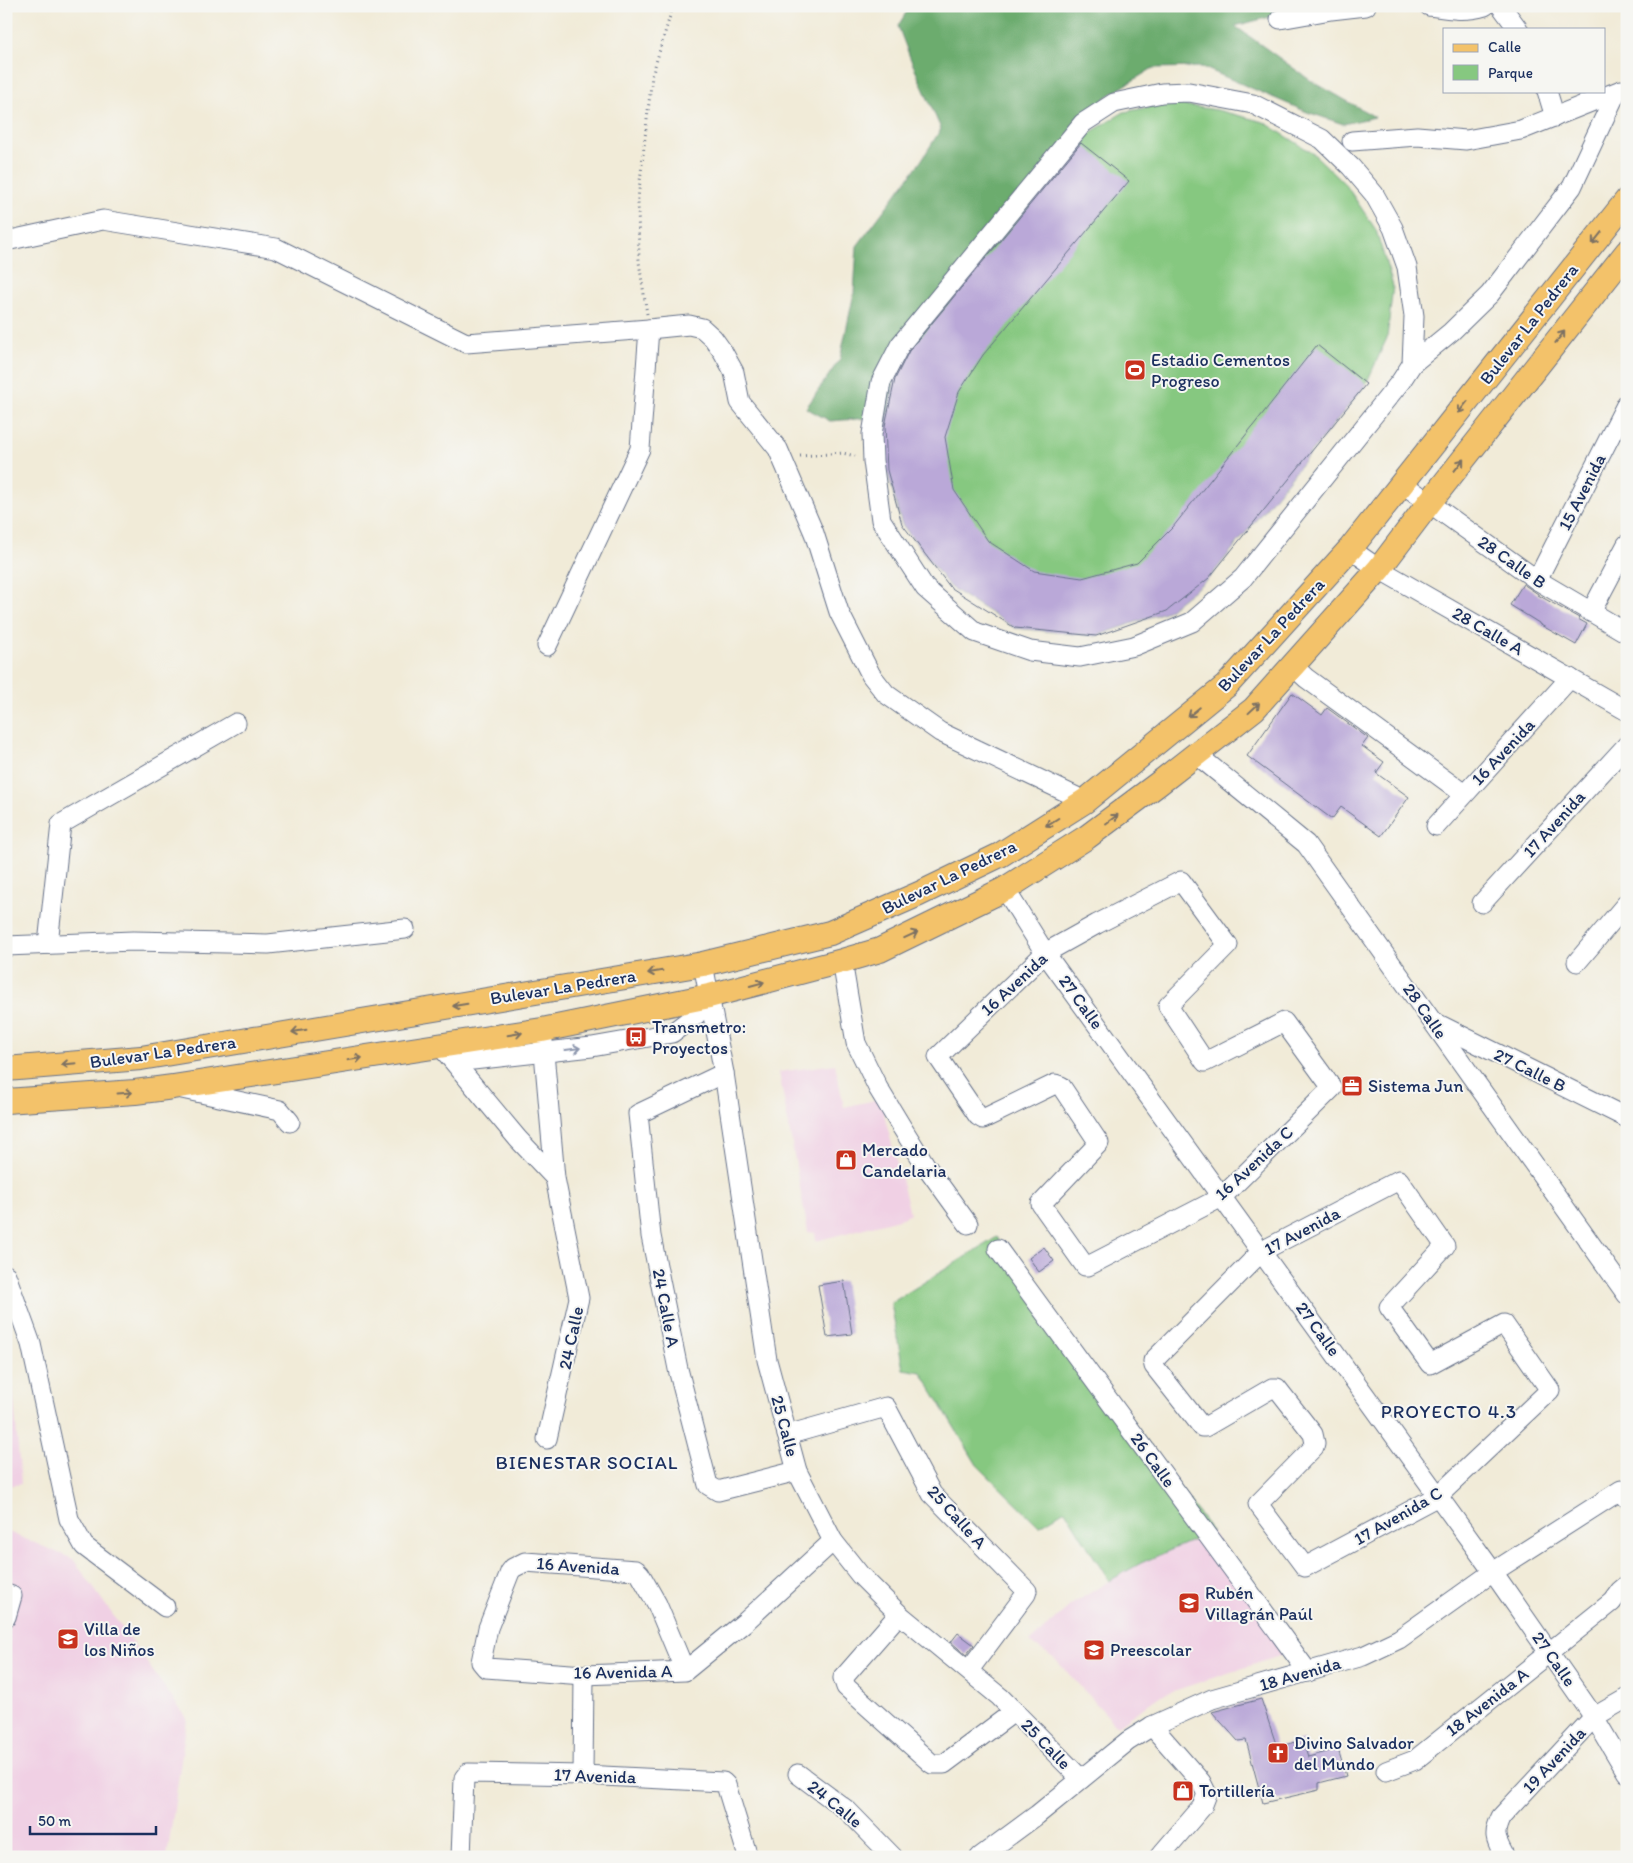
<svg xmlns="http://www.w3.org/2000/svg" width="1633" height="1863" font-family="Itim,sans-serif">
<rect width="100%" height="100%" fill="#f6f6f2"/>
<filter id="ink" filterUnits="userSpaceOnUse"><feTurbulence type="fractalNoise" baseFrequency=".02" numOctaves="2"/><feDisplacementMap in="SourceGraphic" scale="10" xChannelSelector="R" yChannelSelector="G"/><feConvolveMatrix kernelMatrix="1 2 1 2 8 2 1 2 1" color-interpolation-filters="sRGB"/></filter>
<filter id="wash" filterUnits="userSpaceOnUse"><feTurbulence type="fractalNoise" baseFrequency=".0096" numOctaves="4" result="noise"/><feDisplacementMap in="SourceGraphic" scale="20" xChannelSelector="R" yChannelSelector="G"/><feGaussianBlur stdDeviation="1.12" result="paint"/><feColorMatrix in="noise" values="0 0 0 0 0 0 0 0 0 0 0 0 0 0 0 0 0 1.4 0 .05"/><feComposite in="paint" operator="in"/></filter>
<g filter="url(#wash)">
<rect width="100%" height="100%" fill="#f1ebd8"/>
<g fill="#f0d0e4">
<polygon points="835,1064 844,1107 880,1099 910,1213 902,1218 816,1241 815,1233 808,1232 779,1072"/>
<polygon points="6,1343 11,1364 21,1484 6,1486"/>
<polygon points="6,1531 73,1559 187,1719 167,1857 6,1857"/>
<polygon points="1212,1532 1295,1651 1161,1695 1117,1726 1055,1659 1030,1642 1071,1605 1109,1581 1141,1563"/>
</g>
<g fill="#86c880" stroke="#507c6f">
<polygon points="1170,103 1217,110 1264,122 1314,154 1346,185 1376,230 1393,286 1387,338 1366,384 1209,578 1167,611 1096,636 1015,628 950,587 902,524 887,470 884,417 902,356 1078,140 1124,112"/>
<polygon points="997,1237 1212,1532 1141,1563 1109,1581 1065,1510 1039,1526 977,1465 921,1372 903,1369 891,1303"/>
</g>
<polygon fill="#6cac6e" stroke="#446e66" points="910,6 1336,6 1270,17 1235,26 1310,80 1375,117 1343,124 1307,112 1202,67 1153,68 1105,98 902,356 884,417 830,421 806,408 840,359 854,293 857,246 921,161 941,129 911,60 898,26"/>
<g id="blocks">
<g fill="#baa8d8">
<polygon points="1081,143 1129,181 983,355 959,392 945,437 954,490 988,541 1034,571 1082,578 1137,563 1173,527 1317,345 1366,384 1209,578 1167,611 1096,636 1015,628 950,587 902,524 887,470 885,426 895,379 909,351"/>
<polygon points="1523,584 1538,594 1538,595 1579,618 1578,619 1587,624 1576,645 1539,624 1539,623 1510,605"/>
<polygon points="1292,693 1322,715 1327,708 1368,738 1362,746 1384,762 1376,773 1409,797 1381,836 1341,807 1332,819 1247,756"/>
<polygon points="1044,1247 1054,1261 1039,1272 1029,1258"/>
<polygon points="844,1281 852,1334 827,1337 818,1285"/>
<polygon points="958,1633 974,1645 966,1655 951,1642"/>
<polygon points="1261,1699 1277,1747 1303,1740 1308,1757 1338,1749 1346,1776 1319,1783 1319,1790 1263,1803 1246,1740 1238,1741 1212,1712"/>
</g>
</g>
</g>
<g filter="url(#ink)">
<use href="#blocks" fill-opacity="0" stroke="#667189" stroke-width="1"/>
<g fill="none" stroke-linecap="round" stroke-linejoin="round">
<g stroke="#667189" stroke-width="21">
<g id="minor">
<path d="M1429 6C1449 9 1466 12 1485 6"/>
<polyline points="1501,6 1518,29"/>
<polyline points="1280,19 1331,10 1366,6"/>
<polyline points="1547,91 1555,117"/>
<polyline points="1352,141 1417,136 1466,140 1521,130 1621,90"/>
<polyline points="6,241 103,220 276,248 466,343 649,329 640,449 547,646"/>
<polyline points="649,329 689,325 702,328 713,338 723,352 734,372 740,402 778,449 814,533 839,612 871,675 886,694 940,732 1085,801"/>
<polyline points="1412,364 1414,316 1407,267 1393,228 1374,194 1351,167 1322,139 1253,104 1189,92 1162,93 1114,103 1083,123 900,345 881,382 872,434 873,461 881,520 925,588 975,632 1030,651 1080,657 1134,646 1192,622 1243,578 1401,381 1412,364 1451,332 1490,294 1572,187 1616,93"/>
<polyline points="1403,484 1537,580 1627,633"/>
<polyline points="1350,549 1379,569 1627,711"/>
<polyline points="1537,580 1627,403"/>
<polyline points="1591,612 1627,544"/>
<polyline points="1293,666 1306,678 1464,794"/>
<polyline points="1196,754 1306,844 1627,1295"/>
<polyline points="1436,826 1570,678"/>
<polygon points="1181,881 1228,945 1168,1006 1205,1062 1284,1022 1332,1088 1222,1197 1088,1266 1085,1266 1041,1204 1099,1143 1061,1086 1055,1084 983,1119 978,1116 938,1057 1045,953 1097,924"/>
<polyline points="1005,889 1045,953 1493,1572 1594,1717 1627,1773"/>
<polyline points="1482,903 1627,745"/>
<polyline points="48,944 61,824 236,723"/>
<polyline points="6,946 133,941 268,944 405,929"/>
<polyline points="842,961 856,1043 878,1088 901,1126 926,1166 968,1224"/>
<polyline points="1577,962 1627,903"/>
<polyline points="703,964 724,1073 767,1360 797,1471 833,1541 860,1575 899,1614 1000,1697 1081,1779"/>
<polyline points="1436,1023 1627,1118"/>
<polyline points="542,1030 555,1178 579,1298 547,1439"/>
<polyline points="440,1046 473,1060 592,1047 672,1033 696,1015 709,996"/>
<polyline points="443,1049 518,1139 555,1178"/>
<polyline points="724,1073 638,1114 651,1236 678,1369 708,1485 718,1491 797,1471"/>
<polyline points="182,1089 280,1110 290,1122"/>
<polygon points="1399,1180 1445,1246 1389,1307 1430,1364 1504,1324 1550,1390 1438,1496 1305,1567 1258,1504 1314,1447 1315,1443 1313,1434 1277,1388 1272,1388 1205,1427 1202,1427 1154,1366 1153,1361 1262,1251"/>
<polyline points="998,1249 1308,1672"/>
<polyline points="6,1275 31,1344 69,1519 84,1546 165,1607"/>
<polyline points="787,1435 886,1407 932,1494 1027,1591 1026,1594 969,1670"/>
<polyline points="6,1594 12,1596 6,1617"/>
<polyline points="899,1614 843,1678 846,1687 932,1764 944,1764 1015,1711"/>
<polyline points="685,1671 657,1604 640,1574 636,1570 525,1562 513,1568 510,1572 488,1628 481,1662 486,1668 584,1675 685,1671 745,1622 833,1541"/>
<polyline points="1152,1726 1201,1782 1207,1794 1202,1807 1159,1857"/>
<polyline points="1386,1771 1415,1760 1612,1602 1620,1591 1627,1585"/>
<polyline points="798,1774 848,1811 893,1857"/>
<polyline points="583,1775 584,1675"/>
<polyline points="461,1857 464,1778 468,1773 583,1775 723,1782 726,1785 748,1857"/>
<polyline points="980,1857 1037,1815 1128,1741 1152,1726 1212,1699 1363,1656 1399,1639 1493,1572 1621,1490 1627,1498"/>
<path d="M1505 1857C1496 1840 1492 1835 1501 1817L1594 1717 1627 1698"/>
</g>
</g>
<g stroke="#667189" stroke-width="26">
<g id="major">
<polyline points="6,1069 141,1058 703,964 830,933 919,894 1000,855 1085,801 1226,686 1350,549 1627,200"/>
<polyline points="6,1101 135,1092 173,1087 542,1030 709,996 842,961 880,950 1005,889 1087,837 1158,784 1254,709 1379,569 1429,503 1627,252"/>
</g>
</g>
<g stroke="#667189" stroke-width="3" stroke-dasharray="1 4" stroke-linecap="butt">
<polyline points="647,314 639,262 638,199 652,76 673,6"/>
<polyline points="800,456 843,453 855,456"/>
</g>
<use href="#minor" stroke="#fff" stroke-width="19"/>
<use href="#major" stroke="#f3c26a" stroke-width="24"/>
</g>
<defs><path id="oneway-shaft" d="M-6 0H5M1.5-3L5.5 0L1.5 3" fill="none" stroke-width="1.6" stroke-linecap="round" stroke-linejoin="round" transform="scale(1.25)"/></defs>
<g stroke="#7c7163">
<use href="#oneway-shaft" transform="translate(1597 238) rotate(128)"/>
<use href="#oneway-shaft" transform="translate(1560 337) rotate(-52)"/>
<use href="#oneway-shaft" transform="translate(1463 407) rotate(128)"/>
<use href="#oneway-shaft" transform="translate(1459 465) rotate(-52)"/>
<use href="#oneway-shaft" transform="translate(1254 708) rotate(-43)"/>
<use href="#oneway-shaft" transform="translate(1194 712) rotate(141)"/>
<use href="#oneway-shaft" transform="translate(1112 819) rotate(-37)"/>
<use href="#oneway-shaft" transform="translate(1052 822) rotate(148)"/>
<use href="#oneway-shaft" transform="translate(911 935) rotate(-25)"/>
<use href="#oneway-shaft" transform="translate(655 972) rotate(171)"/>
<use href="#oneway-shaft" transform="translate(757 984) rotate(-15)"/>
<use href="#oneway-shaft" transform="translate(460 1005) rotate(171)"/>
<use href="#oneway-shaft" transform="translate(299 1031) rotate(171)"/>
<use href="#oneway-shaft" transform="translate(515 1034) rotate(-9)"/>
<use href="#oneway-shaft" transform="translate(355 1059) rotate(-9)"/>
<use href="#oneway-shaft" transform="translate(69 1064) rotate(175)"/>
<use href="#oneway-shaft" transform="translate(125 1093) rotate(-4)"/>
</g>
<use stroke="#8d97ae" href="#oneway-shaft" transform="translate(573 1049) rotate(-8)"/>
</g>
<defs>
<g id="stadium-square" transform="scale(1.125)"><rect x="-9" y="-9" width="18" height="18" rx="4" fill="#c8321e" stroke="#f6f6f2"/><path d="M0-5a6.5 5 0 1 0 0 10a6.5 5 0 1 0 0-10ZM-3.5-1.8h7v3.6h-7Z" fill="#fff"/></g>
<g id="bus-square" transform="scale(1.125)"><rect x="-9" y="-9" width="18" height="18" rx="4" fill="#c8321e" stroke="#f6f6f2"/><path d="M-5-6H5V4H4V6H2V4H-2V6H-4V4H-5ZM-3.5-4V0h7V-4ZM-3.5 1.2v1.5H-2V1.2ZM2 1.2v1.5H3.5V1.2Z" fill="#fff"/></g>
<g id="office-square" transform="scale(1.125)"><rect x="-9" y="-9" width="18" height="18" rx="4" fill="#c8321e" stroke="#f6f6f2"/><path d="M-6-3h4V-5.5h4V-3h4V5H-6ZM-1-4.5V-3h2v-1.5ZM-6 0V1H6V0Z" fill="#fff"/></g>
<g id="shop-square" transform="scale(1.125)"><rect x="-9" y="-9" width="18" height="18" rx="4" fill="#c8321e" stroke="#f6f6f2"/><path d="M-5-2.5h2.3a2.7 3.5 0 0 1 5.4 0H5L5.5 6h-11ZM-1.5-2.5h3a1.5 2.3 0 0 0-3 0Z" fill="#fff"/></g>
<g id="school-square" transform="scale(1.125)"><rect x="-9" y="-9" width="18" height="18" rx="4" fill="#c8321e" stroke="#f6f6f2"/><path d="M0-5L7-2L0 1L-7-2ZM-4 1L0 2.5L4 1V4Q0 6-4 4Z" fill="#fff"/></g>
<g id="church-square" transform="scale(1.125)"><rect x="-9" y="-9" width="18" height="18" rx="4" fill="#c8321e" stroke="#f6f6f2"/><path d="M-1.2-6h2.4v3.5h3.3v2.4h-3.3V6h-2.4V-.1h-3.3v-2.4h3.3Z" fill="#fff"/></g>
</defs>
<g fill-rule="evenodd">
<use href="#stadium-square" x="1135" y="370"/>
<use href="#bus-square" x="636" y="1037"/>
<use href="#office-square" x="1352" y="1086"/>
<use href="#shop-square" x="846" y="1160"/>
<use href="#school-square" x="1189" y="1603"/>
<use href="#school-square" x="68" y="1639"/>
<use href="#school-square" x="1094" y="1650"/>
<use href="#church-square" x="1278" y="1753"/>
<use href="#shop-square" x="1183" y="1791"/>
</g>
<g text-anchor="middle" stroke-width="4" stroke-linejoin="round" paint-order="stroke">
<g font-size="18" fill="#1b2f5e" stroke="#f6f6f2">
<text transform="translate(1529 324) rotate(-52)" y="6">Bulevar La Pedrera</text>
<text transform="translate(1582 492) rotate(-63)" y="6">15 Avenida</text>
<text transform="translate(1512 562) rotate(35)" y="6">28 Calle B</text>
<text transform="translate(1488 631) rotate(30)" y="6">28 Calle A</text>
<text transform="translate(1271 635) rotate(-47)" y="6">Bulevar La Pedrera</text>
<text transform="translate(1503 752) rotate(-47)" y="6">16 Avenida</text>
<text transform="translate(1554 824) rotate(-48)" y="6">17 Avenida</text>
<text transform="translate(949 877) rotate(-26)" y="6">Bulevar La Pedrera</text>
<text transform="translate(1014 984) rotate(-43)" y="6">16 Avenida</text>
<text transform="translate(563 987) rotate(-9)" y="6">Bulevar La Pedrera</text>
<text transform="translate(1081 1002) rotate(54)" y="6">27 Calle</text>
<text transform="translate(1425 1011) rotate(55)" y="6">28 Calle</text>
<text transform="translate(163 1052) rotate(-8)" y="6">Bulevar La Pedrera</text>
<text transform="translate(1530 1070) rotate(26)" y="6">27 Calle B</text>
<text transform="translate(1254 1163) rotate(-43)" y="6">16 Avenida C</text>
<text transform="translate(1302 1231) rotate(-28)" y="6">17 Avenida</text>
<text transform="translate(666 1308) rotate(79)" y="6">24 Calle A</text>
<text transform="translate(1318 1329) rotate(54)" y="6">27 Calle</text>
<text transform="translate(571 1338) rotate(-78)" y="6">24 Calle</text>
<text transform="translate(785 1426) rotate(75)" y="6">25 Calle</text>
<text transform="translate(1153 1460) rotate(54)" y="6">26 Calle</text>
<text transform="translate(1398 1516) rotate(-30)" y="6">17 Avenida C</text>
<text transform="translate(957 1517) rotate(48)" y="6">25 Calle A</text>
<text transform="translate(578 1566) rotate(4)" y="6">16 Avenida</text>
<text transform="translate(1554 1659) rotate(55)" y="6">27 Calle</text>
<text transform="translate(623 1672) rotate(-1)" y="6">16 Avenida A</text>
<text transform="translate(1300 1674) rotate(-16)" y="6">18 Avenida</text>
<text transform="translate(1487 1702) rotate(-38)" y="6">18 Avenida A</text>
<text transform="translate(1046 1744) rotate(46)" y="6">25 Calle</text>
<text transform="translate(1554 1760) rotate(-47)" y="6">19 Avenida</text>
<text transform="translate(595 1776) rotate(2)" y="6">17 Avenida</text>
<text transform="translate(835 1804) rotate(39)" y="6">24 Calle</text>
</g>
<g font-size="18" fill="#1b2f5e" stroke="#f6f6f2" text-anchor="start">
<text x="1151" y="366">Estadio Cementos<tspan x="1151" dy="21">Progreso</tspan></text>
<text x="652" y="1033">Transmetro:<tspan x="652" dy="21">Proyectos</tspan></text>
<text x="1368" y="1092">Sistema Jun</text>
<text x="862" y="1156">Mercado<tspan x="862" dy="21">Candelaria</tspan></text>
<text x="1205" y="1599">Rubén<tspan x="1205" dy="21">Villagrán Paúl</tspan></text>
<text x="84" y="1635">Villa de<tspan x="84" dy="21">los Niños</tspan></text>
<text x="1110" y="1656">Preescolar</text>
<text x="1294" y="1749">Divino Salvador<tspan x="1294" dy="21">del Mundo</tspan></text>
<text x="1199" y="1797">Tortillería</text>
</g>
<g font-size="19" letter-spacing="1" fill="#1b2f5e" stroke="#f6f6f2">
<text x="1449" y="1418">PROYECTO 4.3</text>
<text x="587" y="1469">BIENESTAR SOCIAL</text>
</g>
</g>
<rect width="1633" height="1863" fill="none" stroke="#f6f6f2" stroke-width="25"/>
<rect x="1443" y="28" width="162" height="65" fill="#f6f6f2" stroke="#9ea6b7"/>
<rect x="1453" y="44" width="25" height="8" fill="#f3c26a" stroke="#9ea6b7"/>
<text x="1488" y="52" font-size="15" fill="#1b2f5e">Calle</text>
<rect x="1453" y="65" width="25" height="15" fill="#86c880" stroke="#9ea6b7"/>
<text x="1488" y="78" font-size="15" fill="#1b2f5e">Parque</text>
<path d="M30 1826v8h126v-8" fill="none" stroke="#1b2f5e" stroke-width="2.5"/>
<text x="38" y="1826" font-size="15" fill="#1b2f5e" stroke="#f6f6f2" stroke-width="4" paint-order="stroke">50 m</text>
</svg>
